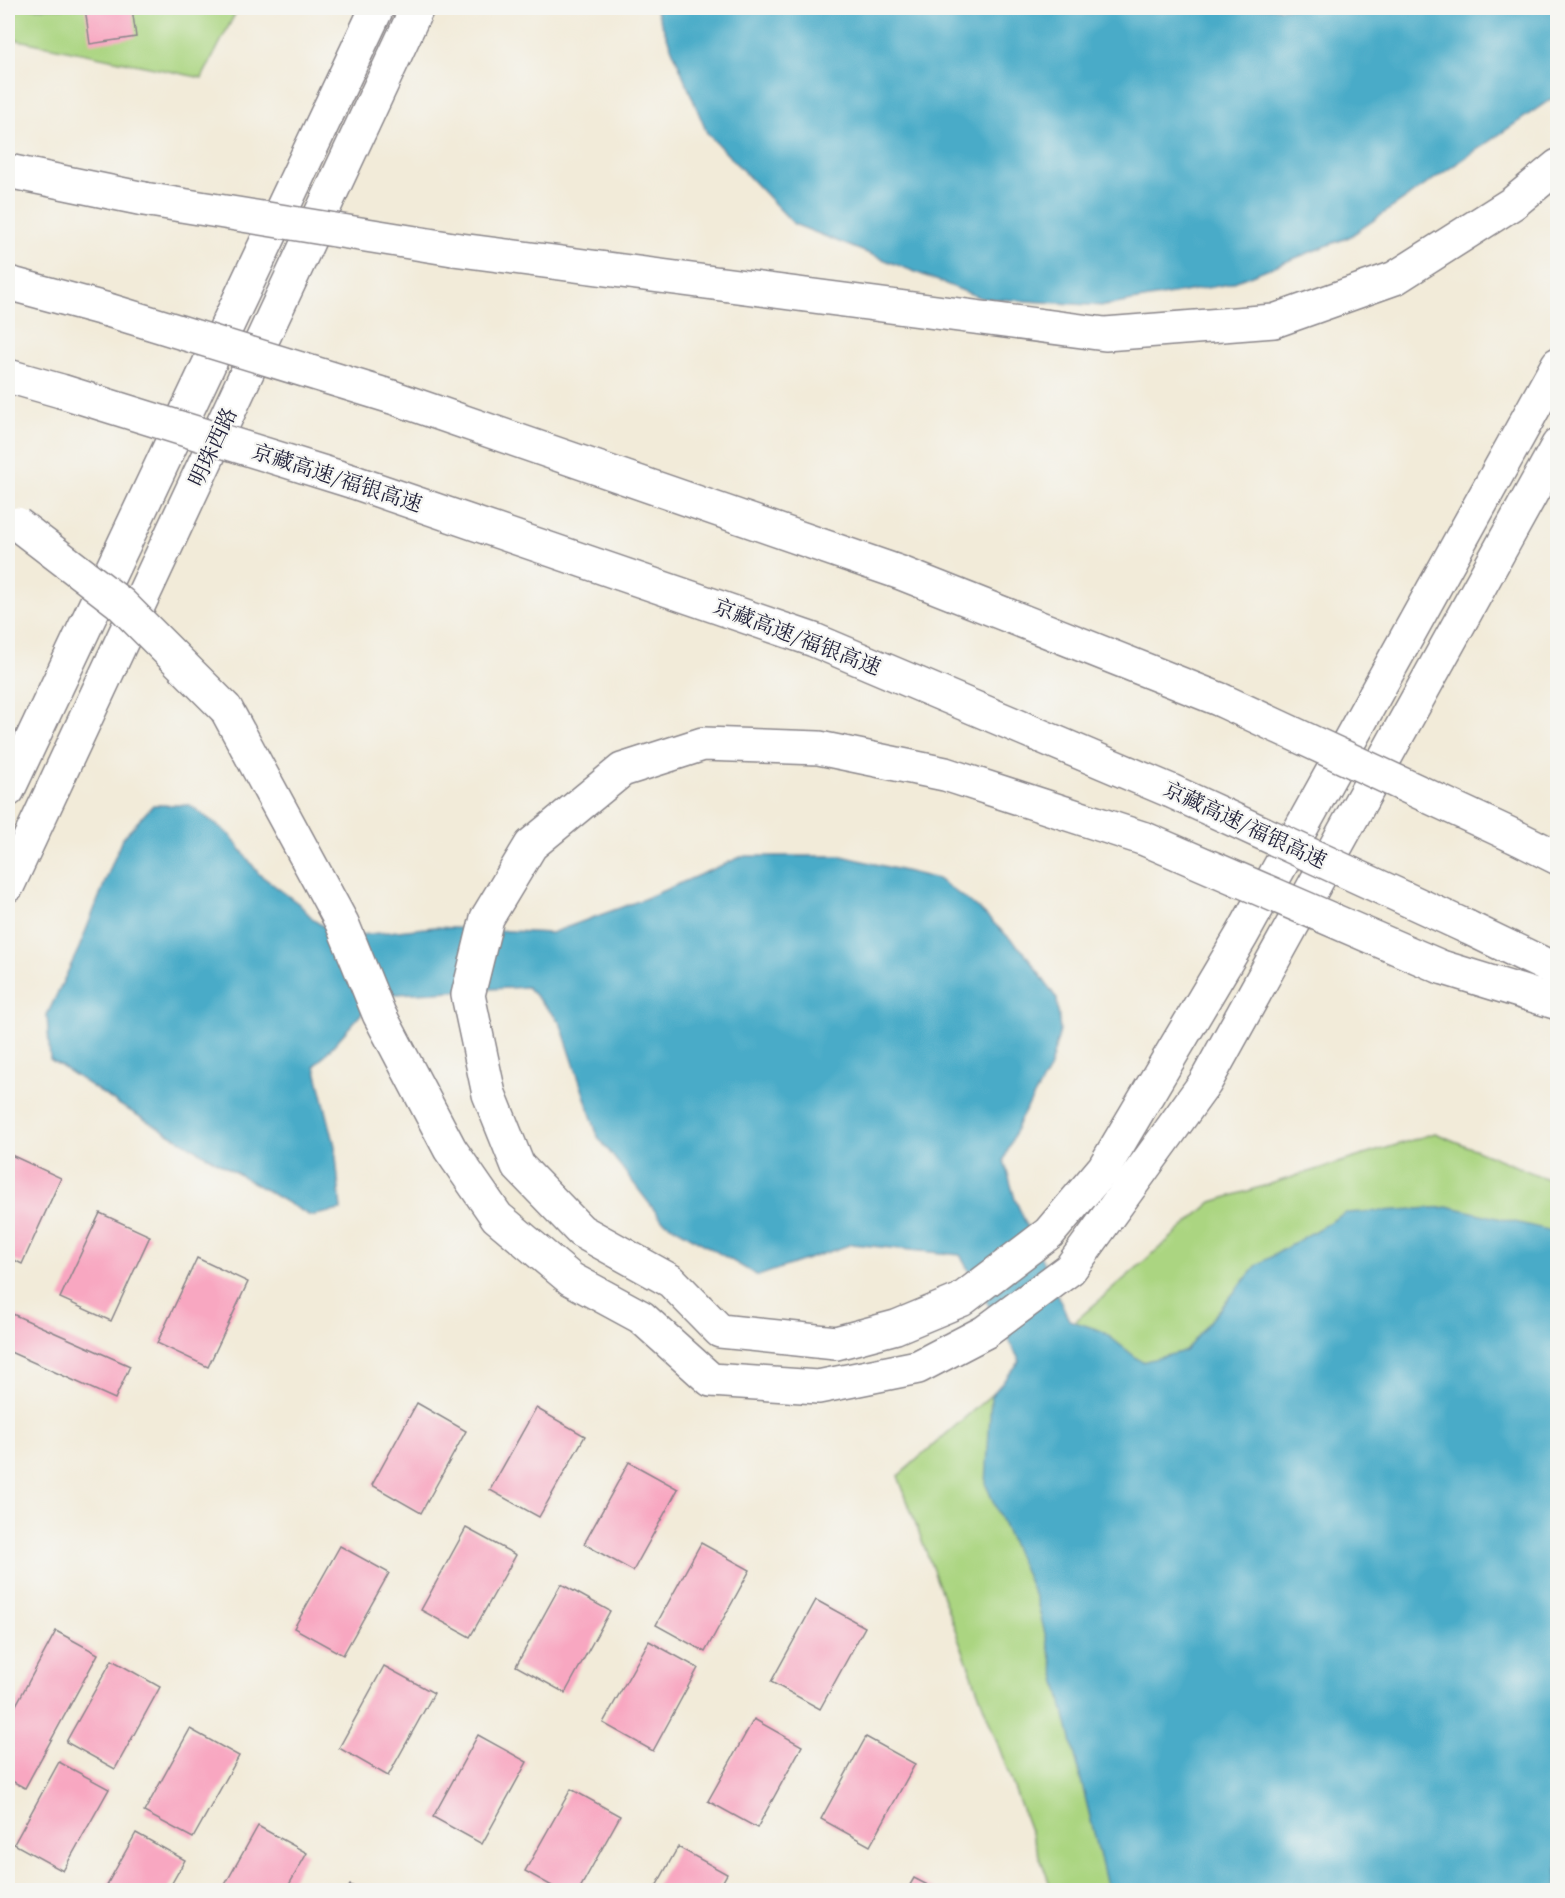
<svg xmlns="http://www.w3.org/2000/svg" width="1565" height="1898" font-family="'Sorts Mill Goudy','Noto Serif SC',serif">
<rect width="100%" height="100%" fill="#f6f6f2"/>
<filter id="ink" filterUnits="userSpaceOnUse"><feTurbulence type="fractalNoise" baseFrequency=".0167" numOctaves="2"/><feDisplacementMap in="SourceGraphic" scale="12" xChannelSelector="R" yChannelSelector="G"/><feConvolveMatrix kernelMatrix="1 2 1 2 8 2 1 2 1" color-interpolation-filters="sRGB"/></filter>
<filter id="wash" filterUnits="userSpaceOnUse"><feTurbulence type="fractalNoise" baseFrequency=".008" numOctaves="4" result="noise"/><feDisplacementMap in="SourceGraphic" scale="24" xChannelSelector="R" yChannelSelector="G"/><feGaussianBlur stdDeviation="1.35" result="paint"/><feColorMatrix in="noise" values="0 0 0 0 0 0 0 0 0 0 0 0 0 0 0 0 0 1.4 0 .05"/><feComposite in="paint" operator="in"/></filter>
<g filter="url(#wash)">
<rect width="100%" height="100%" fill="#f2ebd9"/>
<g fill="#abd581" stroke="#667c5e" stroke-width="1.5">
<polygon points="8,8 238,8 202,78 8,38"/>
<polygon points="1435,1133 1557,1183 1557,1890 1052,1890 898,1476 1212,1202"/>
</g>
<g fill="#49abc8" stroke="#366682" stroke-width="1.5">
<polygon points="655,8 1557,8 1557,95 1349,237 1229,284 1104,306 981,298 794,224 707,133"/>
<polygon points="153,805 190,805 230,835 259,874 299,904 315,921 341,937 435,927 551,933 644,899 743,856 842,856 938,879 979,909 1025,953 1057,999 1060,1031 1049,1070 1019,1122 1004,1160 1015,1199 1069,1320 1102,1331 1142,1362 1185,1351 1257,1265 1345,1213 1451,1207 1557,1232 1557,1890 1108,1890 1037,1601 986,1485 991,1396 1020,1361 960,1255 852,1244 758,1276 662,1220 598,1137 560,1022 527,987 378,995 315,1066 335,1146 341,1210 310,1216 120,1105 50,1059 47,1015 79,948 122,839"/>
</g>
<g id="blocks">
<g fill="#f8a7c1">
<polygon points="85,8 132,8 136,37 90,44"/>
<polygon points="11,1155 61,1178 22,1264 8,1257 8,1162"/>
<polygon points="100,1213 150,1236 111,1321 60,1298"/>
<polygon points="197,1258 248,1282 208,1367 157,1343"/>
<polygon points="8,1312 130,1366 115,1399 8,1351"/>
<polygon points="417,1403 466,1431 421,1513 372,1485"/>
<polygon points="536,1408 585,1436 539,1517 490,1490"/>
<polygon points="629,1462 678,1489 633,1571 584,1544"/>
<polygon points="466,1528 516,1555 470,1637 421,1610"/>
<polygon points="701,1543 750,1570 705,1652 656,1625"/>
<polygon points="340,1546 389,1573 343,1655 294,1628"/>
<polygon points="561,1584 610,1611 565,1693 516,1666"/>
<polygon points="816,1600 865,1627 820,1709 771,1682"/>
<polygon points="56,1631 98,1654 25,1788 8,1779 8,1720"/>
<polygon points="649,1641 698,1668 653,1751 603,1723"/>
<polygon points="112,1660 160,1687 115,1769 66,1742"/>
<polygon points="384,1666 434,1693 388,1776 339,1748"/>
<polygon points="754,1719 802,1746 757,1828 708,1801"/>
<polygon points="190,1729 239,1756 193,1838 144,1812"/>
<polygon points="478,1735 527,1762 482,1844 433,1817"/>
<polygon points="866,1737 915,1764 870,1846 821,1819"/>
<polygon points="59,1762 109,1789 63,1871 14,1844"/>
<polygon points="571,1789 620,1816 579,1890 559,1890 525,1871"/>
<polygon points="258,1826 307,1853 286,1890 222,1890"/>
<polygon points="136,1833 185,1860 168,1890 104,1890"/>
<polygon points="678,1847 727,1874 718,1890 654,1890"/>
<polygon points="914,1878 937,1890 907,1890"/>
<polygon points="350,1885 360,1890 347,1890"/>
</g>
</g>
</g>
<g filter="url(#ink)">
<use href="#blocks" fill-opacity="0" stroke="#8a868a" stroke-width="1.5"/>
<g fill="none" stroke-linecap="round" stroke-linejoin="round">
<g stroke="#8a868a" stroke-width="36">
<g id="minor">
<polyline points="8,790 377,8"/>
<polyline points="8,885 417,8"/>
</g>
</g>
<g stroke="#8a868a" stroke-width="36">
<g id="highway">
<polyline points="8,171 144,199"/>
<polyline points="453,249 1105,334 1274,321 1395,278 1513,203 1558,166"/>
<polyline points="8,283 108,310"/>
<polyline points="8,376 61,391"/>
<polyline points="392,397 901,573 1221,700"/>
<polyline points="354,482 814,640 1171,791"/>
<polyline points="226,709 342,923 379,1014 450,1149 497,1217 571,1279 641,1317 711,1380 818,1387 918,1367 985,1332 1070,1269 1205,1083 1558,445"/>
<polyline points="1518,838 1558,858"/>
<polyline points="1145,839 945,774 819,748 703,744 622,770 531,845 487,918 468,995 489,1094 518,1166 581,1231 671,1281 720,1331 836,1343 896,1327 961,1300 1049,1233 1104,1168 1242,935 1558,364"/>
<polyline points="1467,927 1558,971"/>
<polyline points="1441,967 1558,1003"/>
</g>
</g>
<use href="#minor" stroke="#fff" stroke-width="33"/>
<use href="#highway" stroke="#fff" stroke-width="33"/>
<g stroke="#8a868a" stroke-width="36" stroke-linecap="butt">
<g id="highway-bridge">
<polyline points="144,199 453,249"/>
<polyline points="108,310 392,397"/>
<polyline points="61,391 354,482"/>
<polyline points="17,524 120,603 226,709"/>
<polyline points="1221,700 1518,838"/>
<polyline points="1171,791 1467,927"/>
<polyline points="1145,839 1441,967"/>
</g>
</g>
<use href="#highway-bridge" stroke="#fff" stroke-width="33"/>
</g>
</g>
<g text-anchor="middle" stroke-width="4.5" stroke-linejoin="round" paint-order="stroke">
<g font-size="21" fill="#22223b" stroke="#f6f6f2">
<text transform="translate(213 447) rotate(-65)" y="7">明珠西路</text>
<text transform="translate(337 478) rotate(18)" y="7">京藏高速/福银高速</text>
<text transform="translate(797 637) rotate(21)" y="7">京藏高速/福银高速</text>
<text transform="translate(1245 825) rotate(25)" y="7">京藏高速/福银高速</text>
</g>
</g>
<rect width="1565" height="1898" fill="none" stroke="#f6f6f2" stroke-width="30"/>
</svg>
